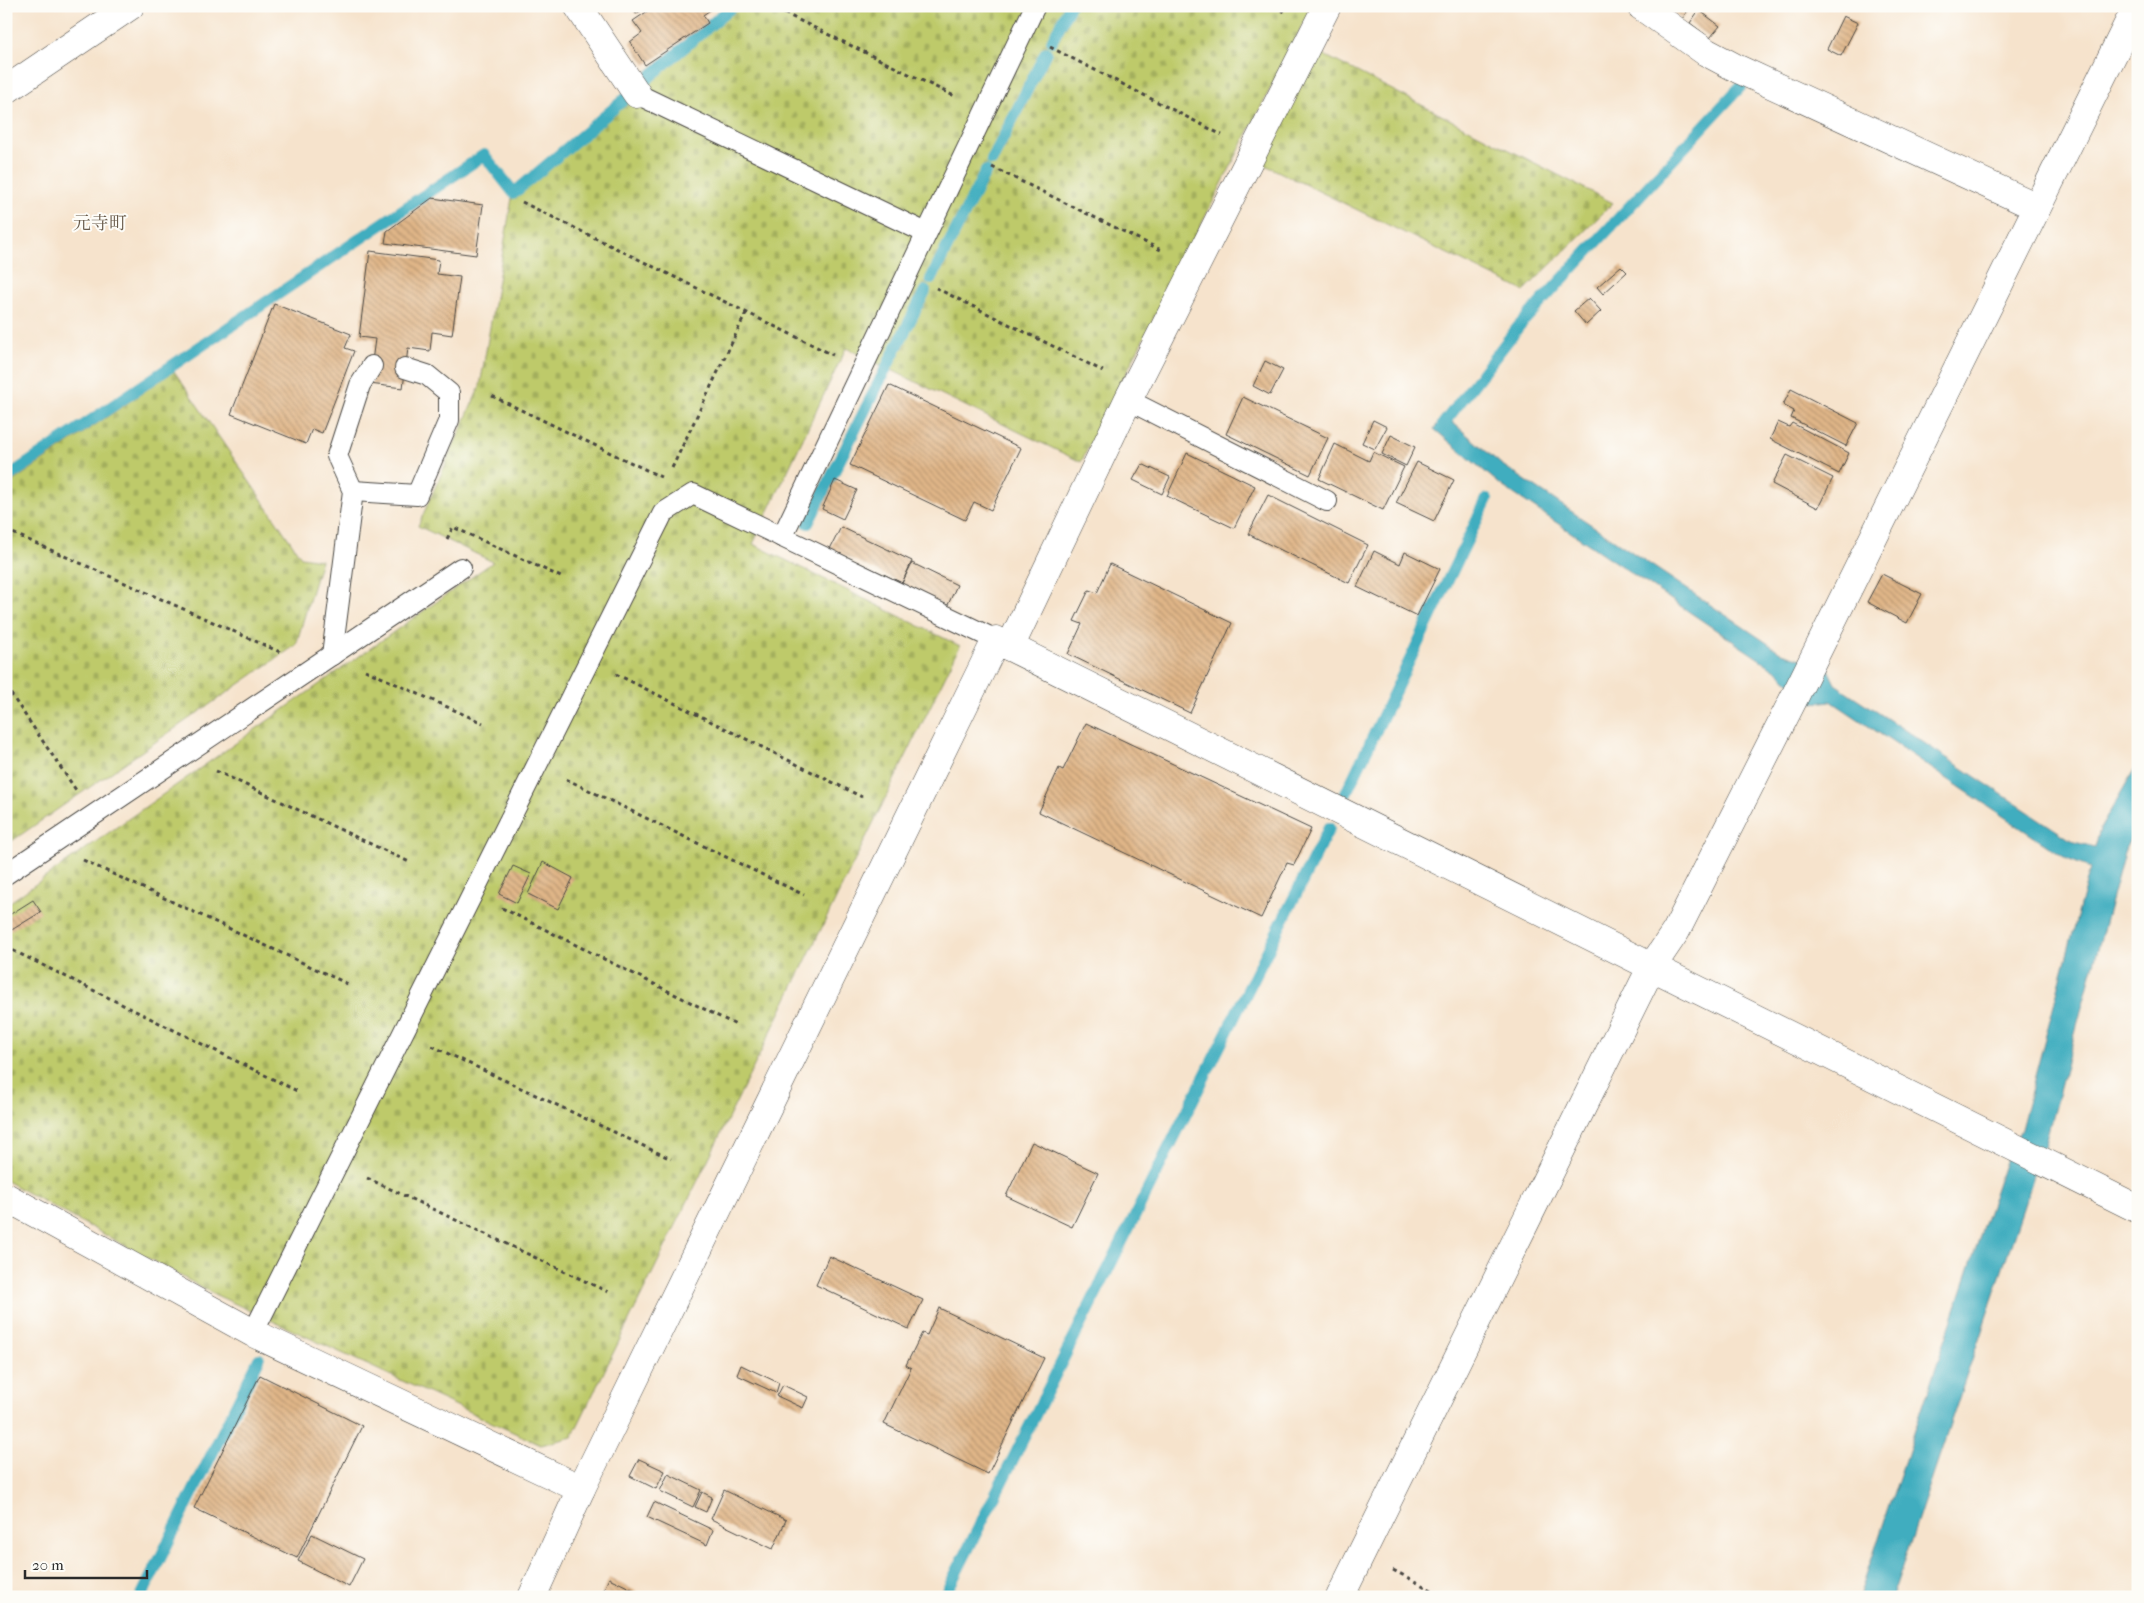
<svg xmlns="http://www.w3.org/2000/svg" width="2144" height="1603" font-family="'IM FELL French Canon','Noto Serif JP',serif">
<defs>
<pattern id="cemetery-stones" width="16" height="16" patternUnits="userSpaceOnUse" patternTransform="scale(1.25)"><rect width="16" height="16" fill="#beca6b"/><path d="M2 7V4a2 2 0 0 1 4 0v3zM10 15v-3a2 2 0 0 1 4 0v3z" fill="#a3ae5d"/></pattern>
<pattern id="building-back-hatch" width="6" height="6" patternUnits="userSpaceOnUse" patternTransform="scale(1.25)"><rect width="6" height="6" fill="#e0b688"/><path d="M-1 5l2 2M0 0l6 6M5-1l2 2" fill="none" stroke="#b6946f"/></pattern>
</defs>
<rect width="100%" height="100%" fill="#fdfcf7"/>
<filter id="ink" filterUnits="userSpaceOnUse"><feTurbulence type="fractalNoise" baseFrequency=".02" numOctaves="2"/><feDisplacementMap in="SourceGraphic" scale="10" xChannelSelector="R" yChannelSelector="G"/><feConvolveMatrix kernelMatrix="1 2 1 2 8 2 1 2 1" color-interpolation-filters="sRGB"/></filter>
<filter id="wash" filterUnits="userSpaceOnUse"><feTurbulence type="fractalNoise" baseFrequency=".0096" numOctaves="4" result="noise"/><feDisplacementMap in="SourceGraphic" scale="20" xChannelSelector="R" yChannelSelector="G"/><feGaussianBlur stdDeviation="1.12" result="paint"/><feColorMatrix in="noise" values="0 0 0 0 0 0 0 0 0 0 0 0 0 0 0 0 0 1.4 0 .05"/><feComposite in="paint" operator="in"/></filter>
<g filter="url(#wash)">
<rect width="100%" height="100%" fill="#f6e3cc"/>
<g fill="url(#cemetery-stones)" stroke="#747a4b">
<polygon points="740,6 1312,6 1081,462 846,348 753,544 960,646 572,1437 541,1445 214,1294 6,1181 6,905 493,562 418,526 480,386 512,198"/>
<polygon points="1318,52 1613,203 1524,291 1259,162"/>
<polygon points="174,371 301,557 321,560 296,645 6,845 6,486"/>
</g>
<polygon fill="#40adbf" stroke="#366c75" points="1444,415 1501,464 1782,653 1827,667 1835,684 2074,842 2095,847 2100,829 2138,763 2138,825 2126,846 2045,1143 1892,1597 1859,1597 2005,1161 2021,1129 2090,868 2067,859 1831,701 1812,703 1777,671 1502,486 1434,429"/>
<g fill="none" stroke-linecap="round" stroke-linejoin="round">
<g stroke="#40adbf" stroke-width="12">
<polyline points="1052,41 1070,6"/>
<polyline points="640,85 733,6"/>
<polyline points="992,160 1046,52"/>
<polyline points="931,279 986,171"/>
<polyline points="1449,430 1443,424 1519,326 1741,86"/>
<polyline points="6,478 484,155 514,193 626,98"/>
<polyline points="808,523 925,291"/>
<polyline points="1346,793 1487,499"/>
<polyline points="141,1597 259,1359"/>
<polyline points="944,1597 1329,828"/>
</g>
</g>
<g id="blocks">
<g fill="url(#building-back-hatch)">
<polygon points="631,6 648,6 636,14"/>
<polygon points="655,6 716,6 703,15 708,23 645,65 630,42 642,33 633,21"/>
<polygon points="1665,6 1691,6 1682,19"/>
<polygon points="1699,10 1720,26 1710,38 1690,23"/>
<polygon points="1843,16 1858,23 1841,56 1827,49"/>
<polygon points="432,198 483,205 476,255 385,243 387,231"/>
<polygon points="370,251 439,260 437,274 460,277 452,335 432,332 430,351 408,348 403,388 369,384 375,339 359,337"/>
<polygon points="1621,266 1627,272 1603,294 1597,287"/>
<polygon points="1589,298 1601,311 1586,325 1574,311"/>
<polygon points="274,304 351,334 345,348 354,351 322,433 312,429 306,444 231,414"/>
<polygon points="1265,361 1283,370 1270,395 1253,386"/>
<polygon points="889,385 1021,448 991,510 974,502 965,520 850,465"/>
<polygon points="1791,389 1858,423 1846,446 1791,418 1794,411 1783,405"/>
<polygon points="1243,397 1328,438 1310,475 1226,434"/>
<polygon points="1373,420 1387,427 1375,449 1362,443"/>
<polygon points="1778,422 1789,427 1792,423 1849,453 1839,474 1770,439"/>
<polygon points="1391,435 1415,447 1406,466 1382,454"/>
<polygon points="1335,444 1369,461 1373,452 1404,467 1383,510 1319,479"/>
<polygon points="1187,453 1255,486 1234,528 1167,496"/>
<polygon points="1787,455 1833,478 1818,508 1772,484"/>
<polygon points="1417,462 1454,480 1434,521 1396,503"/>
<polygon points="1142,464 1170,477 1162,494 1133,480"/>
<polygon points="835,480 857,490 843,519 822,509"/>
<polygon points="1268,495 1368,545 1349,583 1248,534"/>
<polygon points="841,527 912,561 902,583 830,549"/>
<polygon points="1374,551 1400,564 1405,552 1440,569 1417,616 1357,587"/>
<polygon points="912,563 957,585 947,607 901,585"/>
<polygon points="1110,564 1232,623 1190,713 1068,654 1082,624 1074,621 1089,590 1097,593"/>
<polygon points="1882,574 1922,594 1907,623 1867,602"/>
<polygon points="1086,723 1311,829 1294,865 1287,863 1261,918 1039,812 1059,768 1063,770"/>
<polygon points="543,862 573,878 558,909 528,894"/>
<polygon points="513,866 531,874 517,903 499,894"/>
<polygon points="33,900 41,912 10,931 6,924 6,917"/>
<polygon points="1032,1142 1098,1173 1072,1227 1006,1196"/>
<polygon points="829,1256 923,1300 909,1329 816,1285"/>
<polygon points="939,1308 1044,1358 988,1474 884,1424 911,1368 906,1365 922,1333 927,1335"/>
<polygon points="741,1365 779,1383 776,1393 737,1375"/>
<polygon points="260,1375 362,1426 297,1558 194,1508"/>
<polygon points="783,1385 808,1397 803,1408 777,1396"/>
<polygon points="639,1459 665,1471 656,1489 630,1476"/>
<polygon points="668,1474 701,1490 693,1507 660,1491"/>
<polygon points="724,1490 786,1520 773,1549 711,1519"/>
<polygon points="702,1492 712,1497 706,1512 695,1507"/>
<polygon points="654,1502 713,1530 707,1545 647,1517"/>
<polygon points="312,1534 363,1559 349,1587 298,1561"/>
<polygon points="609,1578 638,1592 636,1597 610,1597 602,1593"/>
</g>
</g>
</g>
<g filter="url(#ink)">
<use href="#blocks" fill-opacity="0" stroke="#494743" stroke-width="1"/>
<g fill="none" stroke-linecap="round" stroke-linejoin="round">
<g stroke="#494743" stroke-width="22">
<g id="lane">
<polyline points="637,94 926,233"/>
<polyline points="1128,400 1327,501"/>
<polyline points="353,491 417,495 449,420 449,393 427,375 405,368"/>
<polyline points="782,537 1035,6"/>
<polyline points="332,655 353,491 337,456 360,385 372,366"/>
<polyline points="6,874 461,568"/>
<polyline points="253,1333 663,513 693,494 996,640"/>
</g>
</g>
<g stroke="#494743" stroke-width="29">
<g id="street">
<polyline points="578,6 637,94"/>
<polyline points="1641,6 1706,52 1738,69 2037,207"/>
<polyline points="6,90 130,6"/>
<polyline points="1010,647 1128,400 1327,6"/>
<polyline points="6,1197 253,1333 581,1489"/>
<polyline points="532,1597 581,1489 996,640 2138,1209"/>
<polyline points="1340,1597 1651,968 1676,931 1793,700 2137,6"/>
</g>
</g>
<g stroke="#494743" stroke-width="3" stroke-dasharray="4 4" stroke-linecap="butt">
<polyline points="770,6 956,97"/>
<polyline points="1274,6 1285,12"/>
<polyline points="1050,47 1222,135"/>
<polyline points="992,167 1163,251"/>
<polyline points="522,202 833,355"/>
<polyline points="936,288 1103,371"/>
<polyline points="492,396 661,477"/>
<polyline points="672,468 746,313"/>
<polyline points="6,530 280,652"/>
<polyline points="447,539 453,527 561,577"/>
<polyline points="365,670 483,723"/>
<polyline points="616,674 862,797"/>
<polyline points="6,687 76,790"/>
<polyline points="216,771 409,862"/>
<polyline points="566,779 804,895"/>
<polyline points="83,860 350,985"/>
<polyline points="502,908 738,1026"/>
<polyline points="6,947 297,1091"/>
<polyline points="432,1046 671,1159"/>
<polyline points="367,1178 608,1292"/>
<polyline points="1393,1570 1445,1597"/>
</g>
<use href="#lane" stroke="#fff" stroke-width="20"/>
<use href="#street" stroke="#fff" stroke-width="28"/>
</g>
</g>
<g text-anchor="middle" stroke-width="4" stroke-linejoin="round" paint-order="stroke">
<g font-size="18" fill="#6a5c4c" stroke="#fdfcf7">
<text x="100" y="229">元寺町</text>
</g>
</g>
<rect width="2144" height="1603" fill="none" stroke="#fdfcf7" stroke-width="25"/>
<path d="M25 1570v8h122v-8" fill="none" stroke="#2b2b2b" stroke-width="2.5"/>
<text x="32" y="1570" font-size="15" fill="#2b2b2b" stroke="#fdfcf7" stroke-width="4" paint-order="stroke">20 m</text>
</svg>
